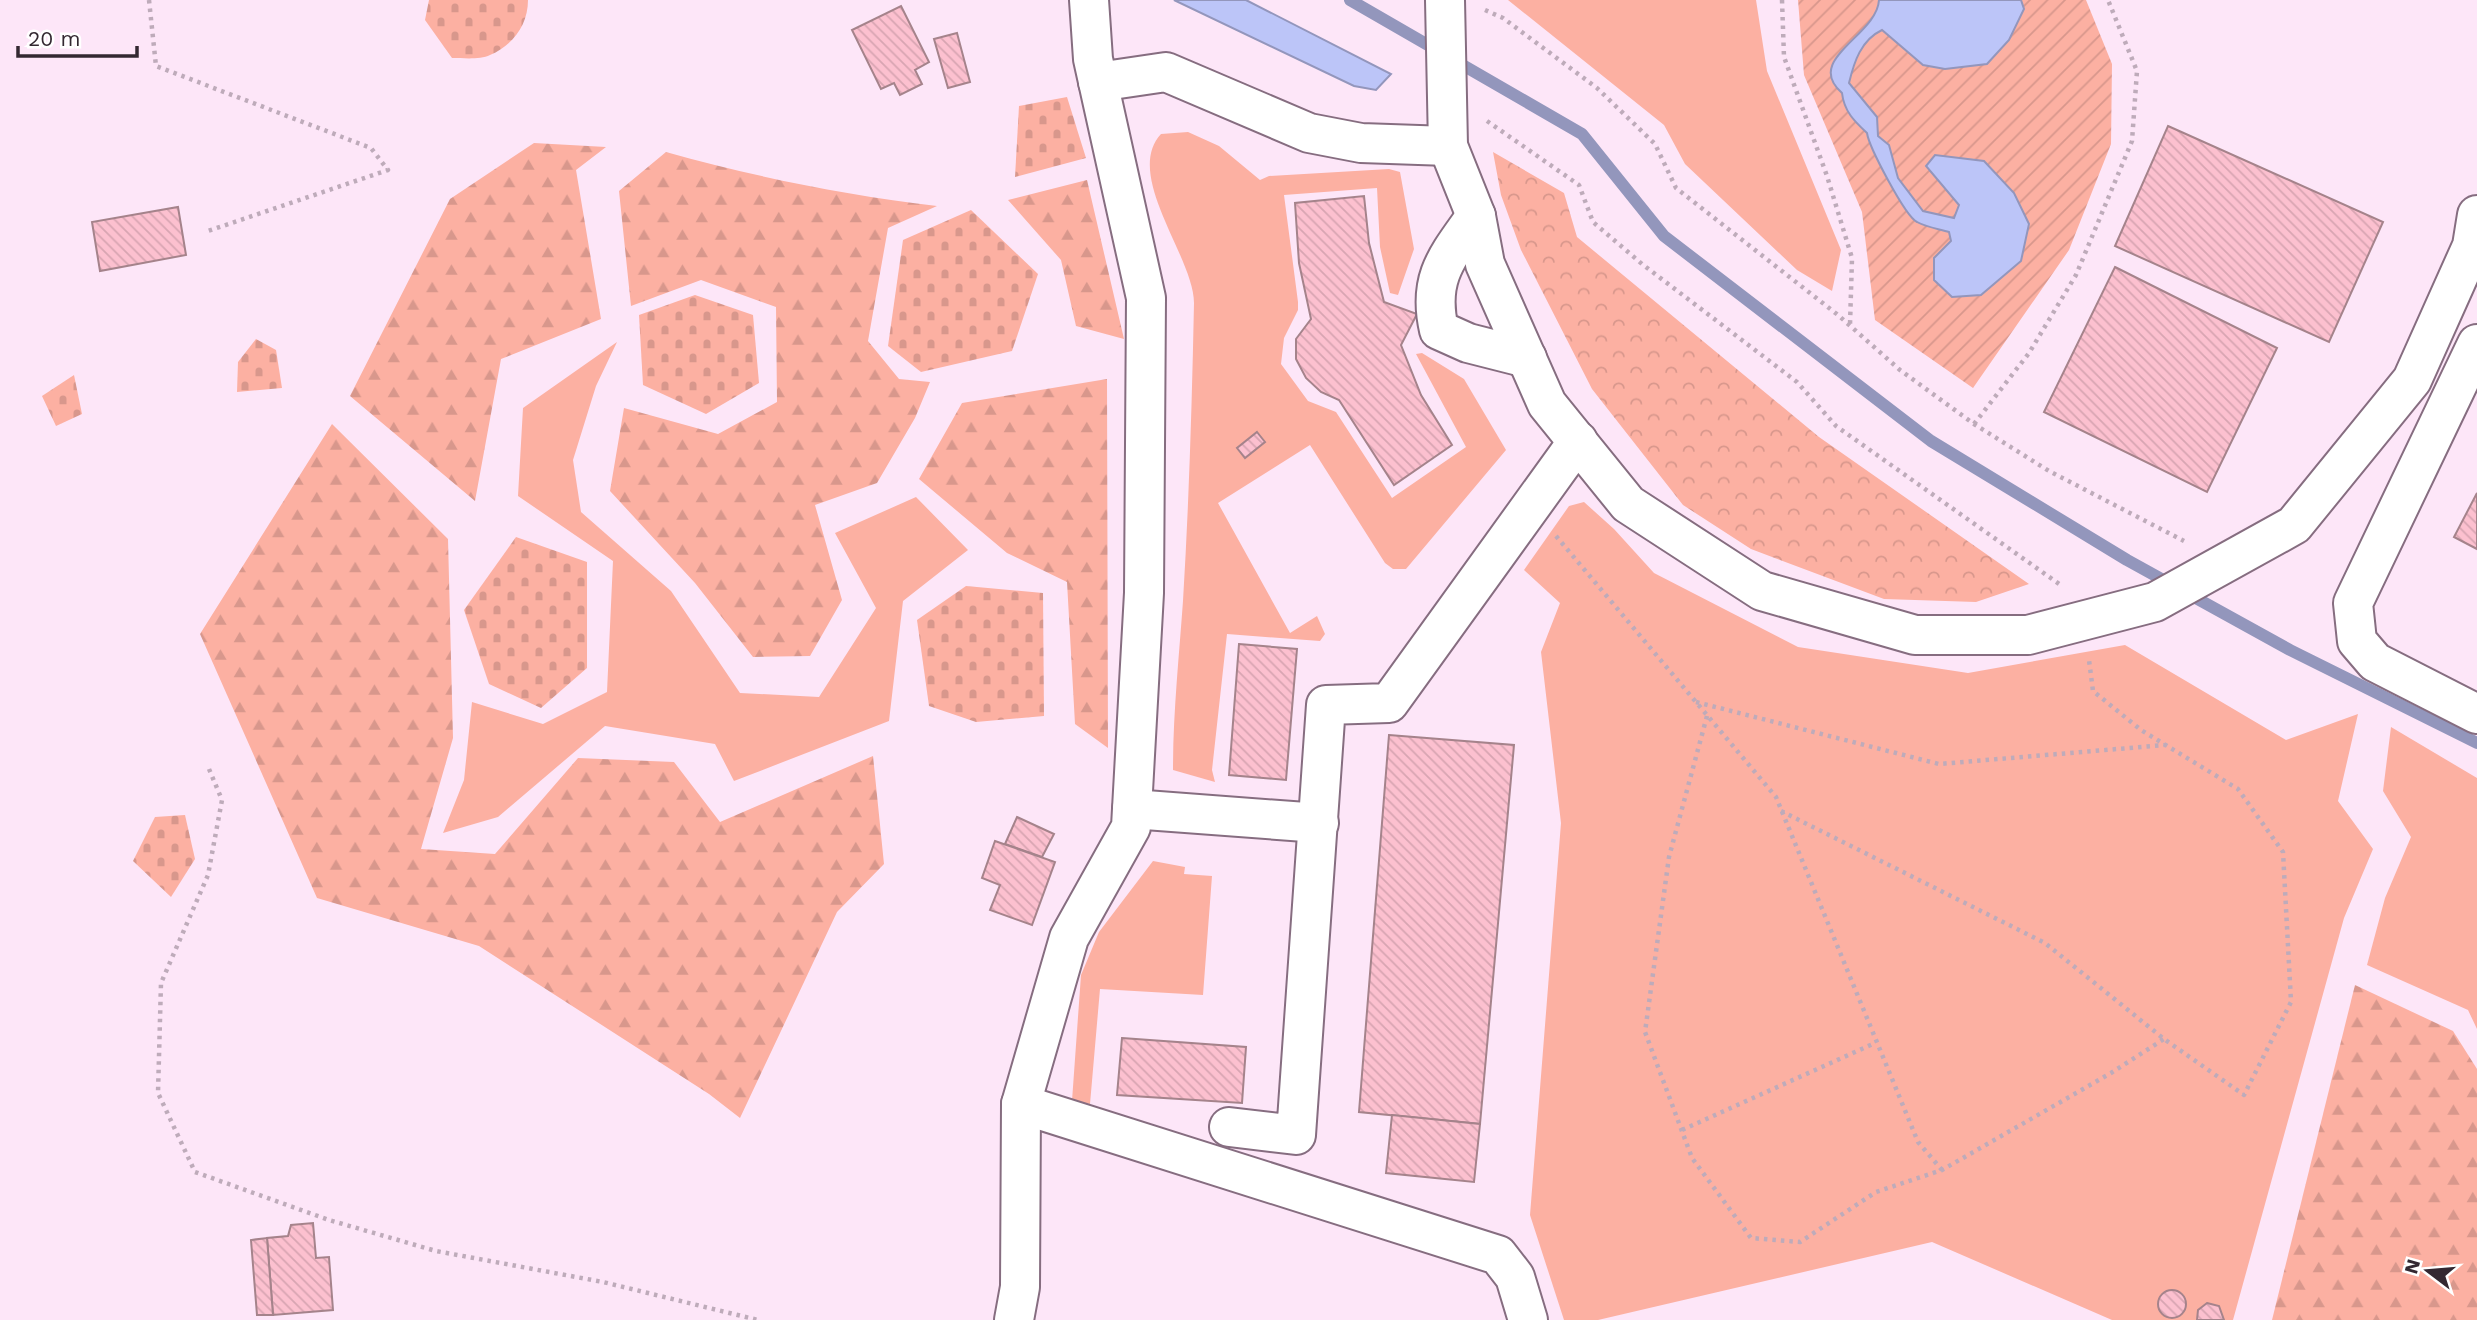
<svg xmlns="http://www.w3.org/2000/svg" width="2477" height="1320" font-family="'Work Sans',sans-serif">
<defs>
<pattern id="forest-firs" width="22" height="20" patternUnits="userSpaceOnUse" patternTransform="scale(1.75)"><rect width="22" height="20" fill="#fcb0a2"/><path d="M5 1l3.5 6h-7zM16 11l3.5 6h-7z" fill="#d8978c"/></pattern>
<pattern id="cemetery-stones" width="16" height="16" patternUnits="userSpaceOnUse" patternTransform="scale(1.75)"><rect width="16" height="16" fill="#fcb0a2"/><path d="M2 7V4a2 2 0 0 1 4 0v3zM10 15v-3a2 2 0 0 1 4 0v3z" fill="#d8978c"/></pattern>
<pattern id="park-crowns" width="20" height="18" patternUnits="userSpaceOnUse" patternTransform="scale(1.75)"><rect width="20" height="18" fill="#fcb0a2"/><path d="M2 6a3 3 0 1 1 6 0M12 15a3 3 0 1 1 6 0" fill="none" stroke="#d8978c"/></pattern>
<pattern id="garden-furrows" width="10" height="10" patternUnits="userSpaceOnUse" patternTransform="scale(1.75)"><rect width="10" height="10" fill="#fcb0a2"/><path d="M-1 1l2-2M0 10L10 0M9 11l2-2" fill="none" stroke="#d8978c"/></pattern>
<pattern id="building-back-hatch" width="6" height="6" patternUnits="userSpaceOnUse" patternTransform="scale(1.75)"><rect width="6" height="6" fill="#fcc0cf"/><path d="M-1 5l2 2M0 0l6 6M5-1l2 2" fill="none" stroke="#d8a5b2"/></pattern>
</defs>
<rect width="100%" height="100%" fill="#fde6f8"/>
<g fill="#fcb0a2">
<polygon points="1508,0 1756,0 1767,71 1841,250 1832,291 1797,270 1685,164 1664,125"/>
<path d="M1188 132 1219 146 1260 180 1269 176 1389 169 1400 172 1414 249 1398 295 1390 293 1380 247 1377 188 1284 195 1298 302V310L1284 338 1281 364 1308 401 1336 412 1392 498 1466 447 1416 354 1422 353 1464 379 1506 450 1406 569H1393L1385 563 1310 445 1218 503 1290 633 1317 616 1325 634 1320 641 1227 634 1212 770 1215 782 1173 770C1173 714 1179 657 1183 601 1189 502 1192 403 1194 303 1194 257 1123 175 1161 134Z"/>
<polygon points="617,342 596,386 573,460 581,512 671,591 740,693 819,697 876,608 835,533 916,497 968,550 903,601 889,721 734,781 715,744 605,726 498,817 443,833 464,780 472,702 543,724 607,692 613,561 518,496 523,408"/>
<polygon points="1584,502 1614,529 1654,573 1798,647 1968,673 2125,645 2286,740 2358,714 2338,801 2373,849 2344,918 2233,1320 2112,1320 1932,1242 1598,1320 1564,1320 1530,1215 1561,823 1541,652 1560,603 1524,570 1569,506"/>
<polygon points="2391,727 2477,778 2477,1029 2468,1010 2367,965 2385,898 2411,837 2383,791"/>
<polygon points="1153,861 1185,867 1184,874 1212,876 1203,995 1100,989 1090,1104 1072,1101 1081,975 1099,932"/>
</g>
<g fill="url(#forest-firs)">
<polygon points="534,143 606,147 576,170 601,319 501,359 475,501 350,396 450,199"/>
<path d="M666 152C755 177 845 195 937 206L888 228 868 341 899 379 930 382 915 418 877 483 815 505 842 600 810 656 753 657 695 583 610 491 624 408 718 434 777 402 776 307 701 280 631 306 619 191Z"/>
<polygon points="1087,180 1124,339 1076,326 1061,260 1008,200"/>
<polygon points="1107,379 1108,748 1075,724 1067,582 1007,553 919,479 962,403"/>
<polygon points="332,424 448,539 453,738 421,849 495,854 578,758 674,762 720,822 873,756 884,864 837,912 740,1118 709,1094 479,946 317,898 200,634"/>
<polygon points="2355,985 2453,1031 2477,1069 2477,1320 2272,1320"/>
</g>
<g fill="url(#cemetery-stones)">
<path d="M429 0H528C528 25 513 45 490 55 480 60 463 58 452 58L425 20Z"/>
<polygon points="1067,97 1086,158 1015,177 1019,106"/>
<polygon points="971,210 1038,274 1012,351 921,372 888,346 903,240"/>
<polygon points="695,295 753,315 759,383 706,414 643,385 639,315"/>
<polygon points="256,339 276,350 282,388 237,392 238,362"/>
<polygon points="74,375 82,414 56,426 42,396"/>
<polygon points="516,537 587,562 587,668 541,708 489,684 464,610"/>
<polygon points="966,586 1043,593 1044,716 976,722 929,706 917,620"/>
<polygon points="185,815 195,859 171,897 133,861 155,817"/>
</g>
<polygon fill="url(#park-crowns)" points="1493,152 1564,193 1577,237 1819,437 2029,584 1976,602 1884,599 1751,549 1683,505 1592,389 1521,250 1501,195"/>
<polygon fill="url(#garden-furrows)" points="1798,0 2086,0 2112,64 2111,144 2069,250 1973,388 1875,320 1862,212 1804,75"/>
<g fill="#bcc5f8" stroke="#9396bc" stroke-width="2">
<polygon points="1174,0 1246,0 1391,74 1376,90 1354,86"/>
<path d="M1879 0H2021L2024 9 2009 40 1987 64 1945 69 1923 65 1882 30C1861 40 1854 62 1849 83L1877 117 1878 136 1889 145 1898 178 1923 211 1954 218 1959 205 1926 166 1935 155 1984 161 2014 193 2029 224 2021 261 1981 295 1952 297 1934 280V258L1951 241 1949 232C1939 229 1926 227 1917 222 1905 216 1869 147 1867 133 1854 121 1844 111 1842 93 1803 59 1877 36 1879 0Z"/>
</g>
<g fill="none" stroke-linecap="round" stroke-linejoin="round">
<polyline stroke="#9396bc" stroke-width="12" points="1350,0 1582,134 1664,236 1931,441 2127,560 2290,650 2477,743"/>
</g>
<g fill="url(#building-back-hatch)" stroke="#a5838b" stroke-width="2">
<polygon points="901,6 929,62 915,70 922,84 900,95 894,83 881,89 852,30"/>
<polygon points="957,33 970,82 948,88 934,39"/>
<polygon points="2168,126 2383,222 2329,342 2115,246"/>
<polygon points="1364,196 1369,243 1384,302 1417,314 1401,345 1421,395 1452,445 1394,485 1339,400 1321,392 1306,378 1296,359 1296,339 1311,319 1299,263 1295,203"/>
<polygon points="178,207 186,255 100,271 92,222"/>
<polygon points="2115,267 2277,348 2207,492 2044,412"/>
<polygon points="1257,432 1265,442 1245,458 1237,448"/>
<polygon points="2477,493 2477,549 2454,537"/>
<polygon points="1239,644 1297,649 1286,780 1229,775"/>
<polygon points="1389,735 1514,745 1480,1124 1359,1112"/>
<polygon points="1017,817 1054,834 1042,857 1005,844"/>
<polygon points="995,841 1055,862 1032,925 990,910 1000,885 982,878"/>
<polygon points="1122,1038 1246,1047 1242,1103 1117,1095"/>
<polygon points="1392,1115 1480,1124 1474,1182 1386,1173"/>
<polygon points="313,1223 316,1258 329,1257 333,1310 273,1315 267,1238 288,1236 291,1225"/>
<polygon points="267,1238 273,1315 257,1315 251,1240"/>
<circle cx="2172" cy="1304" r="14"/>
<polygon points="2207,1303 2219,1306 2224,1320 2197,1320 2198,1310"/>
</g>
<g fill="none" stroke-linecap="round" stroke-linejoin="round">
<g stroke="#866d80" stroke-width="42">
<g id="minor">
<polyline points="1445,0 1448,146 1476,216 1485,264 1547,404 1628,504 1762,591 1915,635 2028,635 2155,602 2294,525 2412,380 2472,246 2477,215"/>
<polyline points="1098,82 1166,72 1309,133 1361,143 1448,146"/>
<path d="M1476 216C1447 257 1427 278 1439 330L1468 343 1527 358"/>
<polyline points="2477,344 2353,603 2357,641 2375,662 2477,714"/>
<polyline points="1132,809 1319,823"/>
<polyline points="1021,1104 1498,1255 1515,1277 1528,1320"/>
<polyline points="1229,1127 1296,1135 1326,705 1389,703 1578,441"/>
<polyline points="1014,1320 1020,1287 1021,1104 1069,938 1131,827 1144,593 1146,298 1093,59 1089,0"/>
</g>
</g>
<g stroke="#beabba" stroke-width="4.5" stroke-dasharray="3.5 5" stroke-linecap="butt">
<polyline points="149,0 156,66 371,148 388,170 205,232"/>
<polyline points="1782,0 1784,57 1827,176 1852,258 1850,325"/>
<polyline points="1485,10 1503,18 1597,88 1655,144 1676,188 1838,315 1900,370 1974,424 2049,471 2184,541"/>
<polyline points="1487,121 1579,185 1593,222 1642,264 1797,382 1836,426 2062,586"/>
<polyline points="1974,424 2029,353 2076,275 2132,141 2137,71 2108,0"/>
<polyline points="1556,536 1776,797 1918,1142 1942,1170"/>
<polyline points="1696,702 1939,764 2165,745"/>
<polyline points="1707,716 1669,857 1645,1032 1692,1158 1751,1238 1800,1242 1876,1192 1942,1170 2111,1073 2164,1039"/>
<polyline points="209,769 222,800 208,875 161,983 158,1093 195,1172 329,1220 436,1251 603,1282 758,1320"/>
<polyline points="1781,811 2045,943 2164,1039 2244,1095 2291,1002 2283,852 2238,789 2141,730 2093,691 2089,660"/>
<polyline points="1682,1130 1875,1043"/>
</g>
<use href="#minor" stroke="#fff" stroke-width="38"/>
</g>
<g transform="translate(2428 1271) rotate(286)" stroke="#ffffff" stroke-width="5" paint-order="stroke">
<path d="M0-5L12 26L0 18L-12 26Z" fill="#332831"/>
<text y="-10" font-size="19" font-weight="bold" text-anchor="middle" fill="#332831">N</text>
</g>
<path d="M18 46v10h119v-10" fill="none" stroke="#332831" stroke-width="3.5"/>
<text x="28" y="46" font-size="21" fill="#332831" stroke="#ffffff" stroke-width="5" paint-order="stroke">20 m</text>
</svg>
